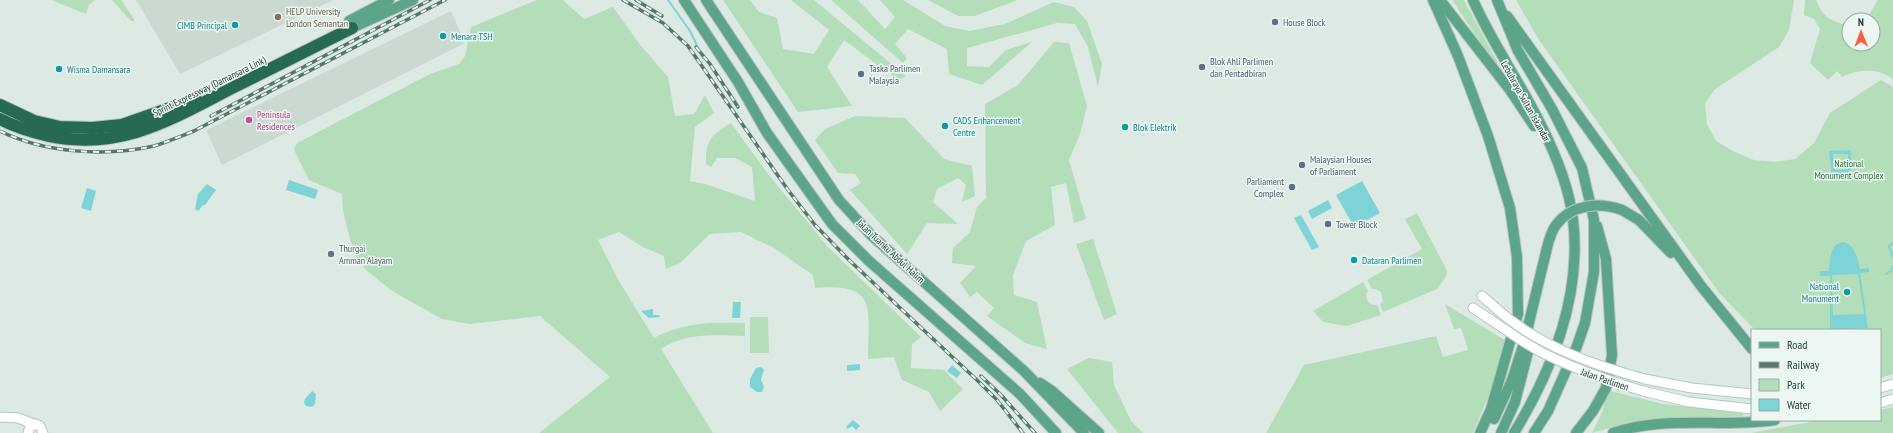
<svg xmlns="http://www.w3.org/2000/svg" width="1893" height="433" font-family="'PT Sans Narrow',sans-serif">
<rect width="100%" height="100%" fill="#dceae3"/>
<g fill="#cbdad1">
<polygon points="136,0 333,0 180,74"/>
<polygon points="451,11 465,43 222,165 206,130"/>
</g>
<g fill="#b3deb9">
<polygon points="51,0 95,0 89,5 86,14"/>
<polygon points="112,0 121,0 134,19 134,21 131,21"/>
<path d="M537 0H563L584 19 613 7 641 46 668 77 675 116 694 114 705 95 714 113 695 127 690 181 705 184 755 201 752 167 735 158H717L711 167 706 164C705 140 712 135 731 123L768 174 828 247 921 337 912 344 911 368 944 370 963 389 940 411 929 392 902 380 894 357 868 359C868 308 879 283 815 288L813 275 774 248 741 232 710 234 680 263 666 269 664 256 643 247 619 232 598 240 619 281 654 338C682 322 713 322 745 323V336C718 335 685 332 661 349L713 433H539L610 377 540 316 470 324 442 319 392 291 365 269 354 254 343 211 342 194 309 180 294 150 297 143 430 74 459 64 465 56 471 27Z"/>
<polygon points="723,0 750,0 759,12 777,18 783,49 814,54 829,30 791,0 814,0 906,76 898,80 844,40 827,67 852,106 798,112"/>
<polygon points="831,0 858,0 885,29 895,17 880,0 903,0 945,26 969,31 1005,24 1054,2 1074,7 1087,21 1102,64 1098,87 1088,47 1075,24 1057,23 967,48 967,66 989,67 1006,50 1032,42 982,85 949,74 947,49 908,29 895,44 907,58 903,63"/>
<polygon points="928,0 1018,0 975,16 958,16"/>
<polygon points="1452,0 1464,0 1498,63 1495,64"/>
<polygon points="1516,0 1794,0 1789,30 1779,47 1714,90 1705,104 1707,124 1716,141 1733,151 1754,160 1774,162 1795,159 1814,143 1830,113 1881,80 1893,87 1893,374 1880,378 1880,330 1755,330 1720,294 1539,40"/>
<path d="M1805 0H1816C1824 19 1830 20 1849 26V44H1873V20H1866L1878 0H1893V79C1877 68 1860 68 1842 77L1837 71 1828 80 1810 63 1820 29 1814 19 1804 15Z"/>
<polygon points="1054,42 1069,43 1087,106 1080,134 1069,160 1086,219 1074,223 1066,183 1051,187 1055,225 1026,241 1013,275 1014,295 1037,302 1047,349 1025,343 987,316 994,308 977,292 970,297 960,283 976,266 952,263 953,248 970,232 977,207 986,198 985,104 1018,85"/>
<polygon points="855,116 905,118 944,159 972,166 975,196 962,202 966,185 958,178 937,189 933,202 958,224 927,223 907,254 850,190 861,183 855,174 838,173 815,140 825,129"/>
<polygon points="1417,213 1447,271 1446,276 1437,289 1383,312 1380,304 1383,301 1381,292 1375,289 1372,289 1367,280 1422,249 1405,219"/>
<polygon points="1093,239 1117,314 1104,320 1076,244"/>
<path d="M1363 282 1368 291 1366 295C1367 302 1370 305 1377 305L1381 315 1347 326 1323 322 1313 311Z"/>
<polygon points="1445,304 1508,342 1491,390 1473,433 1266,433 1304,365 1436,336 1443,357 1468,350 1461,328 1454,329"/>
<polygon points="750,317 768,317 769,353 750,353"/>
<polygon points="1089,358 1112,362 1114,385 1131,421 1143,433 1118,433 1067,369"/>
<polygon points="1606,390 1663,404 1744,413 1743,416 1627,423 1592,433 1603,410"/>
<polygon points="1893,407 1893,433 1751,433 1821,420 1880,420 1880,410"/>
</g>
<g fill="#7ed3d6" fill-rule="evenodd">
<path d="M1851 150V177L1832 178 1829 151ZM1833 154H1848V169L1835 170Z"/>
<polygon points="289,180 318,190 315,199 286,190"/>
<polygon points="1362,181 1380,213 1354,227 1336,195"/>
<polygon points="207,184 216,190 205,205 203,205 198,211 195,209 198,194"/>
<polygon points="87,188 96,191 91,211 81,208"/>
<polygon points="1328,200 1332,208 1312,219 1308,211"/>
<polygon points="1301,215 1319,247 1312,250 1294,218"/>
<path d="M1843 242C1856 245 1857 258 1860 269L1869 268V272L1860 273 1868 328 1830 330V276H1820V271H1829C1830 260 1830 244 1843 242ZM1858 274 1864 314 1833 315 1832 275Z"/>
<polygon points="733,302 741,302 740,318 732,318"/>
<polygon points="653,309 653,315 659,315 660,317 649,318 641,311"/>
<polygon points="860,364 860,370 847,371 847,365"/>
<polygon points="952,365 961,373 957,378 947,371"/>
<polygon points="760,367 764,369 761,380 764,387 762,392 757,392 750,387 750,379 756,368"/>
<polygon points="312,391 316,394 315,404 312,407 306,406 304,403 305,399"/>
<polygon points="853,420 860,426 856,430 852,426 848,429 846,427"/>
</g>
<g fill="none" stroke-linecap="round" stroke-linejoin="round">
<g stroke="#7ed3d6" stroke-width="2">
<polyline points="668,0 690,31 703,58"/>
<polyline points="1893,243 1889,246 1893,258"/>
<polyline points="1886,274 1891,271 1893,266"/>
</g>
<g stroke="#afcbbd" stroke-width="11">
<g id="secondary">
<polyline points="1482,296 1498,310"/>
<polyline points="1473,308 1491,320"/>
<polyline points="1645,379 1692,388 1752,394"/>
<polyline points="1880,388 1893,384"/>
<polyline points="1643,391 1689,402 1752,409"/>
<polyline points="1880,403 1893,399"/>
<polyline points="0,417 18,418 34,424"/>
<polyline points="28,433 30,427 36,424 40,426 43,433"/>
</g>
</g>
<g stroke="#bbc4c1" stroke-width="12">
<g id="primary">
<polyline points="684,0 738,82 767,133 832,224 869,261 1020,394 1056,433"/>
<polyline points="706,0 839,200 871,235 1024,371 1084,433"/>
<polyline points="1433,0 1458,56 1488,136 1510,208 1517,257 1518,314 1491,409 1480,433"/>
<polyline points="1440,0 1510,90 1534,126"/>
<path d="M1473 0C1492 43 1520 82 1541 125 1555 153 1569 187 1573 219 1582 294 1553 369 1514 433"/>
<polyline points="1497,0 1518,51 1552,109 1582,168 1594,220 1594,272 1585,323 1577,346 1548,411 1534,433"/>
<polyline points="1507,16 1701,286 1752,349"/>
<polyline points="349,21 389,0"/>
<polyline points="352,28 413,0"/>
<polyline points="1622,210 1639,220 1671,253"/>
<polyline points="1040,383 1052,391 1099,433"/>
<polyline points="1494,419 1512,380 1524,343 1546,252"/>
<polyline points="1501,433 1515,402 1529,348"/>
<polyline points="1576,433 1593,411 1606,388 1612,355 1606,259 1597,226"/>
<path d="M1613 433C1665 415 1722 428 1775 420"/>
</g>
</g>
<g stroke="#bbc4c1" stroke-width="14">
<g id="highway">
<polyline points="0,105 34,121 60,127 92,128 122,125 196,99"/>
<path d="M0 119C15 127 32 132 49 136 121 151 171 119 232 88 272 68 312 48 352 28"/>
</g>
</g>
<use href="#secondary" stroke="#fff" stroke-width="9"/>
<use href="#primary" stroke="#5ca589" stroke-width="10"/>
<use href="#highway" stroke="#266a54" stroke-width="12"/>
<g stroke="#57776b" stroke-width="3.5">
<g id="rail">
<polyline points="623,0 663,23 688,46 788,190 815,225 849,260 978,381 997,400 1023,433"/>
<polyline points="636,0 662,16"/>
<polyline points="696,47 710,64 738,107"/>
<polyline points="211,116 430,0"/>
<path d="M0 131C45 153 105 157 154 146 167 142 181 136 194 131L445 0"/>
<polyline points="981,376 1001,395 1035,433"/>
</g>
</g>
<use href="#rail" stroke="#edf7f1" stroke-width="2" stroke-dasharray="6" stroke-linecap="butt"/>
<g stroke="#afcbbd" stroke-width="11" stroke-linecap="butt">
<g id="secondary-bridge">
<path d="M1498 310C1539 346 1593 365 1645 379"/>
<path d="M1491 320C1508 331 1525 344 1543 353 1575 369 1609 381 1643 391"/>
</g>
</g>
<g stroke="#bbc4c1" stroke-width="12" stroke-linecap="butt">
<path id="primary-bridge" d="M1546 252C1548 244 1550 233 1556 225 1572 204 1599 202 1622 210"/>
</g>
<use href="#secondary-bridge" stroke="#fff" stroke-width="9"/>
<use href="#primary-bridge" stroke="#5ca589" stroke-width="10"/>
</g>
<circle fill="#8d6e63" stroke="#edf7f1" stroke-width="1.5" cx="278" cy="17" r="4"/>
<g fill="#5c6f8a" stroke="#edf7f1" stroke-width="1.5">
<circle cx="1275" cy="22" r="4"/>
<circle cx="1202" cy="67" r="4"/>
<circle cx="861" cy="74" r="4"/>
<circle cx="1302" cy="165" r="4"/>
<circle cx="1292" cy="187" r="4"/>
<circle cx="1328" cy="224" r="4"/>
</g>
<g fill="#0f9aa8" stroke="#edf7f1" stroke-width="1.5">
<circle cx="235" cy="25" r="4"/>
<circle cx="443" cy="36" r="4"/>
<circle cx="59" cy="69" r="4"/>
<circle cx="945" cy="126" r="4"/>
<circle cx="1125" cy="127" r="4"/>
<circle cx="1354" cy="260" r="4"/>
<circle cx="1847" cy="292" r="4"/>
</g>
<circle fill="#d1479c" stroke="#edf7f1" stroke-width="1.5" cx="249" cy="120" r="4"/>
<circle fill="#6b7280" stroke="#edf7f1" stroke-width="1.5" cx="331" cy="254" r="4"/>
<g text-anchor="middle" stroke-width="3" stroke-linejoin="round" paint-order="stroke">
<g font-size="10" fill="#785e54" stroke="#edf7f1" text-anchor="start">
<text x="286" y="15">HELP University<tspan x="286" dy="12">London Semantan</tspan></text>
</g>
<g font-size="10" fill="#4e5e75" stroke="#edf7f1" text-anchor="start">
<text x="1283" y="26">House Block</text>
<text x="1210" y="65">Blok Ahli Parlimen<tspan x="1210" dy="12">dan Pentadbiran</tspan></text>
<text x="869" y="72">Taska Parlimen<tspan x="869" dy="12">Malaysia</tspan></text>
<text x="1310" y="163">Malaysian Houses<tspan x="1310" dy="12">of Parliament</tspan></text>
<text x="1284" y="185" text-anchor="end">Parliament<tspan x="1284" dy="12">Complex</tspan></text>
<text x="1336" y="228">Tower Block</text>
</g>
<g font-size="10" fill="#0d838f" stroke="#edf7f1" text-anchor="start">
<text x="227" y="29" text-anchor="end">CIMB Principal</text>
<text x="451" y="40">Menara TSH</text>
<text x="67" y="73">Wisma Damansara</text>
<text x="953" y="124">CADS Enhancement<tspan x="953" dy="12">Centre</tspan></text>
<text x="1133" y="131">Blok Elektrik</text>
<text x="1362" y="264">Dataran Parlimen</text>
<text x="1839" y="290" text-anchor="end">National<tspan x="1839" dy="12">Monument</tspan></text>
</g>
<g font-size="10" fill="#1d3b2f" stroke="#edf7f1">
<text transform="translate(209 86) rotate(-26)" y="4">Sprint Expressway (Damansara Link)</text>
<text transform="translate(1526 101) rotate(61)" y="4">Lebuhraya Sultan Iskandar</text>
<text transform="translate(891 251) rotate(43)" y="4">Jalan Tuanku Abdul Halim</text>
<text transform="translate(1605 379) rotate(19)" y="4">Jalan Parlimen</text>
</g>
<g font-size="10" fill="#b23c85" stroke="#edf7f1" text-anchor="start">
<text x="257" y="118">Peninsula<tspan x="257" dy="12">Residences</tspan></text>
</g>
<g font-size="10" fill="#24753a" stroke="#edf7f1">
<text x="1849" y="167">National<tspan x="1849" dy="12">Monument Complex</tspan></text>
</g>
<g font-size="10" fill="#5b616d" stroke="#edf7f1" text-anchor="start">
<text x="339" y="252">Thurgai<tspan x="339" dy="12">Amman Alayam</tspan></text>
</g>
</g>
<rect x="1751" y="329" width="130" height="92" fill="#edf7f1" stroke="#9aaca3"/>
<rect x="1759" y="342" width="20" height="6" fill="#5ca589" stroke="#9aaca3"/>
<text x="1787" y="349" font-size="12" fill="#1d3b2f">Road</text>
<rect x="1759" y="362" width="20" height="6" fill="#57776b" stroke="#9aaca3"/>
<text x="1787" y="369" font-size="12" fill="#1d3b2f">Railway</text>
<rect x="1759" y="379" width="20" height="12" fill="#b3deb9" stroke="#9aaca3"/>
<text x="1787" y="389" font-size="12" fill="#1d3b2f">Park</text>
<rect x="1759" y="399" width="20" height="12" fill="#7ed3d6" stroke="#9aaca3"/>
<text x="1787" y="409" font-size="12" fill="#1d3b2f">Water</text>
<g transform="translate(1861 32) rotate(359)"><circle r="19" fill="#edf7f1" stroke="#9aaca3"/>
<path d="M0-3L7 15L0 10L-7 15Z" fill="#ff5d46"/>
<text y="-6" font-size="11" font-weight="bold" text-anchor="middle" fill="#1d3b2f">N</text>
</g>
</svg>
